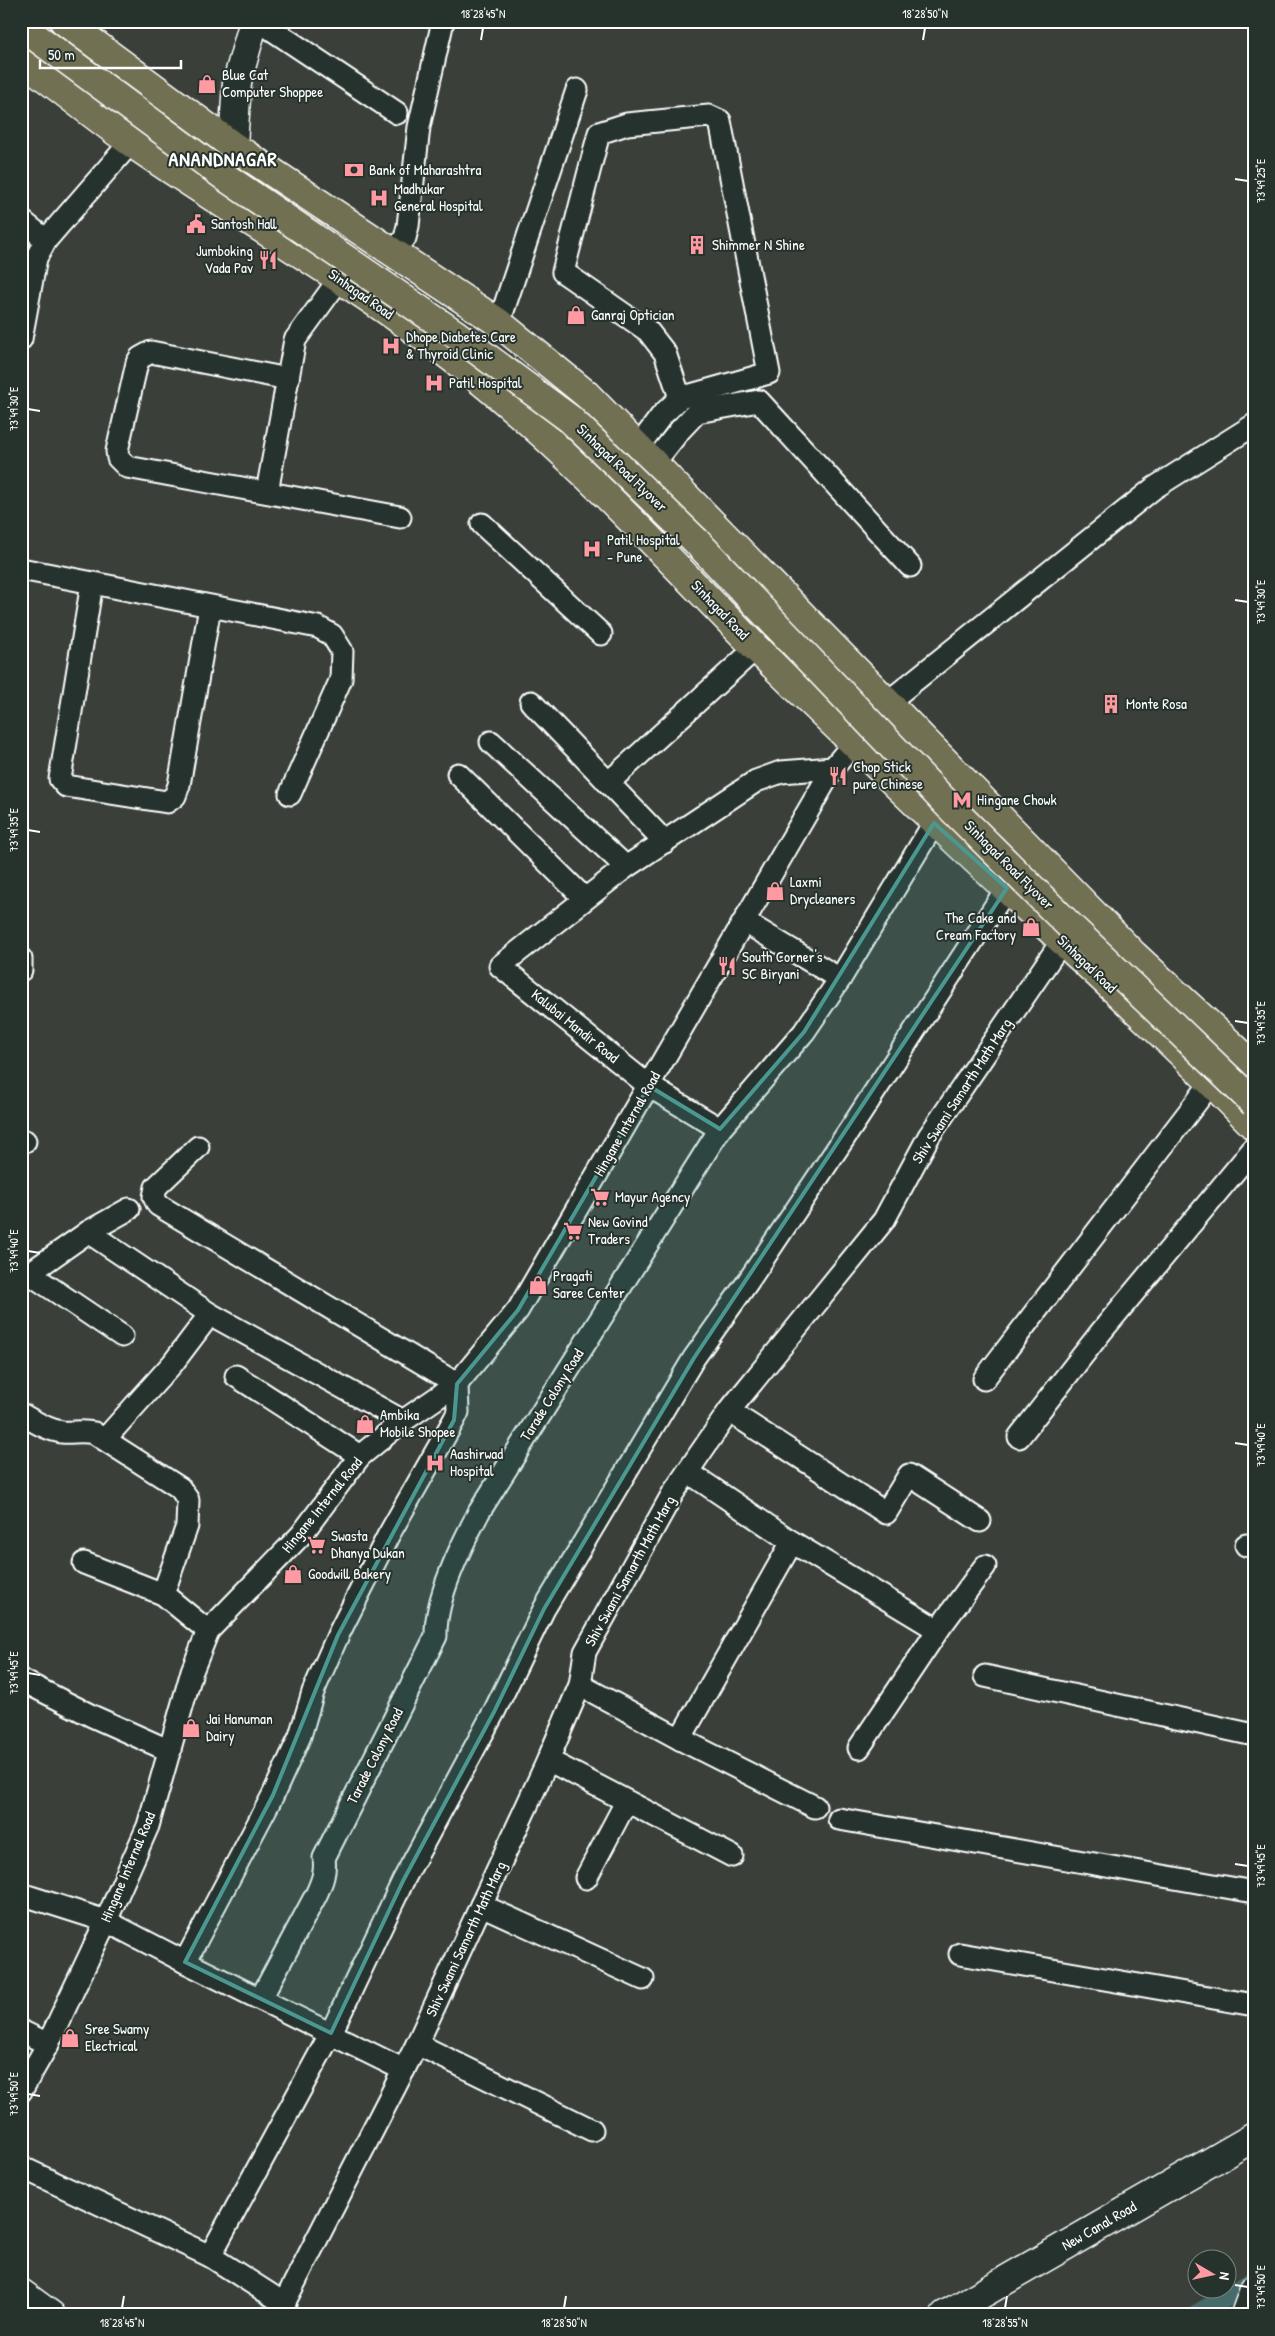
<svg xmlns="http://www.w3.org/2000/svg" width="1275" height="2336" font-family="'Patrick Hand',sans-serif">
<rect width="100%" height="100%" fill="#3a4039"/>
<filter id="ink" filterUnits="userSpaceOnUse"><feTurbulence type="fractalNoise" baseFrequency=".02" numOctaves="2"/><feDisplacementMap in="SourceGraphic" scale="10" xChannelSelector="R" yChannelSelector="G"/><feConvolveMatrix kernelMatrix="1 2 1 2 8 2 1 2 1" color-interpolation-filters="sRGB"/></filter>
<g filter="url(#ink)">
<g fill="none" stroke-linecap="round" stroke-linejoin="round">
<polyline stroke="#466a6b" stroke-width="20" points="1196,2315 1254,2281"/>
<g stroke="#fff" stroke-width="25">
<g id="street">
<polyline points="259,21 397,113"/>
<polyline points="21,220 46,240"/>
<polyline points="393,253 405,238 408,226 419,127 443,21"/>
<polyline points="499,323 577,90"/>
<polyline points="21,339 36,258 46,240 131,142 163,95"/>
<polyline points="288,379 151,352 140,358 137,363 117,451 118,458 127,467 400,517"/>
<polyline points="638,447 662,415 680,398 769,373 720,121 709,116 627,124 599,133 563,272 648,331 665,353 680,398"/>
<polyline points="654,463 680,430 697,412 759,401 910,566"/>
<polyline points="267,492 295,340 340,278"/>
<polyline points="482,524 601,634"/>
<polyline points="21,569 318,627 332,635 342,651 341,679 290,794"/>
<polyline points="92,583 60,779 66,786 167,802 175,796 179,785 210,607"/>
<polyline points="531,702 665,842"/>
<polyline points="491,742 626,867"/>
<polyline points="458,774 584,898"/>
<polyline points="608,783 756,648"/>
<polyline points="745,922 840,979"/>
<polyline points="21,959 21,970"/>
<polyline points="720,1129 804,1032 840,979 934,823"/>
<polyline points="21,1141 25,1141"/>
<polyline points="88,1232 129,1209"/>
<polyline points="30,1274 122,1336"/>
<polyline points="21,1279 88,1232 210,1314 403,1421"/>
<polyline points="236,1376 360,1456"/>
<polyline points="984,1379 1211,1083"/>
<polyline points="729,1411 886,1513 909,1475 980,1521"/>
<path d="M21 1414C34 1421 47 1430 62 1432 73 1433 82 1430 94 1433L180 1488 188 1500 187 1526 163 1594"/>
<polyline points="1019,1437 1101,1332 1254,1148"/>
<polyline points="105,1439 173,1363 210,1314"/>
<polyline points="688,1472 792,1542 938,1630"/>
<polyline points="1246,1545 1254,1547"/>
<polyline points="84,1563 163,1594 208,1631"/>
<polyline points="985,1676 1254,1735"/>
<polyline points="21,1680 92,1716 170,1751"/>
<polyline points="580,1685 680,1739 815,1807"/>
<polyline points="680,1739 792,1542"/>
<polyline points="859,1748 938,1630 985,1566"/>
<polyline points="548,1760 732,1856"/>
<polyline points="839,1819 1254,1892"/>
<polyline points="586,1878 626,1802"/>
<polyline points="21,1894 106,1921 185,1962 404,2070"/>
<polyline points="481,1905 643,1979"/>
<polyline points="960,1954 1254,2005"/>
<polyline points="185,1962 273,1795 300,1736 313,1692 338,1635 388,1536 454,1420 458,1412 457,1384 158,1205 154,1197 156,1187 198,1147"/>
<path d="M261 1998 316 1895C322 1882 326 1872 324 1858L436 1636C435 1598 461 1546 479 1512L720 1129 649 1086 500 966 626 867 756 781 781 772 833 768"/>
<polyline points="21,2031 48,2044"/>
<polyline points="417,2044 592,2130"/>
<polyline points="21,2091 48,2044 106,1921 148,1826 192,1671 208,1631 301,1535 360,1456 403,1421 457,1384 518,1310 833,768 888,702 1154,488 1254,425"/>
<polyline points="21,2167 210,2256 285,2304"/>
<polyline points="210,2256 331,2033 403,1881 494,1712 544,1609 694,1358 747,1283 857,1119 1007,888"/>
<polyline points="278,2315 417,2044 548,1760 580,1685 585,1652 673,1493 729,1411 884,1220 929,1136 1062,941"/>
</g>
</g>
<g stroke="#fff" stroke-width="31">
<g id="secondary">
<polyline points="203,189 233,146 237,82 254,21"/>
<polyline points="21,2293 51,2315"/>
<polyline points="945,2315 1254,2137"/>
<polyline points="1245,2315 1254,2290"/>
</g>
</g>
<g stroke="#fff" stroke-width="31">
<g id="primary">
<polyline points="64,21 233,146 499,323 586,394 1134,955 1254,1066"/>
<path d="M21 59C58 87 95 117 133 144 243 220 361 286 466 369 572 453 662 553 756 648 793 685 831 721 868 757 994 882 1130 998 1254 1126"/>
</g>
</g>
<use href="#street" stroke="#26332d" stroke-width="21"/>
<use href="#secondary" stroke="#26332d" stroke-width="28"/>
<use href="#primary" stroke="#716f52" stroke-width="28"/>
<g stroke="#fff" stroke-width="31" stroke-linecap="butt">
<polyline id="primary-bridge" points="21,26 228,179 454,333 570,419 696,541 949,806 1073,929 1254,1103"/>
</g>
<use href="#primary-bridge" stroke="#716f52" stroke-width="28"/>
</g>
</g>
<path fill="#4b9892" fill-opacity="0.2" stroke="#4b9892" stroke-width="4" stroke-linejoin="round" d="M934 823 1007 888 694 1358 544 1609 494 1712 403 1881 331 2033 185 1962 273 1795 338 1635 454 1420 457 1384 518 1310 649 1086 720 1129 804 1032Z"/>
<path fill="none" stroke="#fff" stroke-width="2" d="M481 40 483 28M923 40 925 28M1235 179 1248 181M28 409 40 411M1235 600 1248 602M28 830 40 832M1235 1021 1248 1023M28 1251 40 1253M1235 1443 1248 1445M28 1673 40 1675M1235 1864 1248 1866M28 2094 40 2096M1235 2285 1248 2287M122 2308 124 2296M564 2308 566 2296M1005 2308 1007 2296"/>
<defs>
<g id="shop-bare" transform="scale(1.5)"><path d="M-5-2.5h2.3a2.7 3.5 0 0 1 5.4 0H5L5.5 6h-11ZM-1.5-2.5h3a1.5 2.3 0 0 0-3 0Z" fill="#ff9aa2" stroke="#26332d" stroke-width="2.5" paint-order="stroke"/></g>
<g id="bank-bare" transform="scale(1.5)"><path d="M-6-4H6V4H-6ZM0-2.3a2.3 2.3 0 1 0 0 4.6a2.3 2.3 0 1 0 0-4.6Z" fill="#ff9aa2" stroke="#26332d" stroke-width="2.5" paint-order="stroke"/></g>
<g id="hospital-bare" transform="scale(1.5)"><path d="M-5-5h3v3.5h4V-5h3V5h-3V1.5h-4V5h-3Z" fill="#ff9aa2" stroke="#26332d" stroke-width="2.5" paint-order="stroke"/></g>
<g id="civic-bare" transform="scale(1.5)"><path d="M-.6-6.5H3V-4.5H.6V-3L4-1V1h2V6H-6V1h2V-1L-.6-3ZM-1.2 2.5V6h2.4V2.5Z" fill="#ff9aa2" stroke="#26332d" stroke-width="2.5" paint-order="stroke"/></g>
<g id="building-bare" transform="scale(1.5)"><path d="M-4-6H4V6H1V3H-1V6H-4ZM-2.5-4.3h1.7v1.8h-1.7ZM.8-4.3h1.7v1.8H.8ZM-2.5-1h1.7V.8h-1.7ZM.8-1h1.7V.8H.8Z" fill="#ff9aa2" stroke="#26332d" stroke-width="2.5" paint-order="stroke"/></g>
<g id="restaurant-bare" transform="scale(1.5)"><path d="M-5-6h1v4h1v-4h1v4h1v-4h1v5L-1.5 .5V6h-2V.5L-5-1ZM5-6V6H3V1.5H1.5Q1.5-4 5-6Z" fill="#ff9aa2" stroke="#26332d" stroke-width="2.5" paint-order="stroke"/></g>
<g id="metro-bare" transform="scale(1.5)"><path d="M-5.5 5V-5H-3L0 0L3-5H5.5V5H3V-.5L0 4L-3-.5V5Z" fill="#ff9aa2" stroke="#26332d" stroke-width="2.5" paint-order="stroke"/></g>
<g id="supermarket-bare" transform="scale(1.5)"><path d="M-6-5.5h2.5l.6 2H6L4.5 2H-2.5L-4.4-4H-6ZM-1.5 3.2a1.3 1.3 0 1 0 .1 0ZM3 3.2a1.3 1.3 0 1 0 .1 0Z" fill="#ff9aa2" stroke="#26332d" stroke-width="2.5" paint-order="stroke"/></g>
</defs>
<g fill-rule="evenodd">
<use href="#shop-bare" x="207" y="84"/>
<use href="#bank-bare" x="354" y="170"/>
<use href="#hospital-bare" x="379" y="198"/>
<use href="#civic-bare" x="196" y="224"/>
<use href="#building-bare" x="697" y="245"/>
<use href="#restaurant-bare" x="268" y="260"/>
<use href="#shop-bare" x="576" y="315"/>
<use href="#hospital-bare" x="391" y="346"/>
<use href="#hospital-bare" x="434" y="383"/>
<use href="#hospital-bare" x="592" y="549"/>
<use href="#building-bare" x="1111" y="704"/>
<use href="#restaurant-bare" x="838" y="776"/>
<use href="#metro-bare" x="962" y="800"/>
<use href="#shop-bare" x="775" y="891"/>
<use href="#shop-bare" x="1031" y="927"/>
<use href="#restaurant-bare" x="727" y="966"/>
<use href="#supermarket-bare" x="600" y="1197"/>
<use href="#supermarket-bare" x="573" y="1231"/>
<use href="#shop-bare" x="538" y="1285"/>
<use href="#shop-bare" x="365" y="1424"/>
<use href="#hospital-bare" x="435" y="1463"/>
<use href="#supermarket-bare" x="316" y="1545"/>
<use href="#shop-bare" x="293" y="1574"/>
<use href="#shop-bare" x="191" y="1728"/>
<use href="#shop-bare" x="70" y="2038"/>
</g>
<g text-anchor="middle" stroke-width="4" stroke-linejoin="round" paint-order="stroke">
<g font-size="15" fill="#fff" stroke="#26332d" text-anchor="start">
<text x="222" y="80">Blue Cat<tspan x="222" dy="17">Computer Shoppee</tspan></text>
<text x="369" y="175">Bank of Maharashtra</text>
<text x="394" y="194">Madhukar<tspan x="394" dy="17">General Hospital</tspan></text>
<text x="211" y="229">Santosh Hall</text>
<text x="712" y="250">Shimmer N Shine</text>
<text x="253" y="256" text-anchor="end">Jumboking<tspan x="253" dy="17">Vada Pav</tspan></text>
<text x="591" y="320">Ganraj Optician</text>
<text x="406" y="342">Dhope Diabetes Care<tspan x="406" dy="17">&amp; Thyroid Clinic</tspan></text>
<text x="449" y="388">Patil Hospital</text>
<text x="607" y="545">Patil Hospital<tspan x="607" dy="17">- Pune</tspan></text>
<text x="1126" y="709">Monte Rosa</text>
<text x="853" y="772">Chop Stick<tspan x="853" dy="17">pure Chinese</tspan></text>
<text x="977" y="805">Hingane Chowk</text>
<text x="790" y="887">Laxmi<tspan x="790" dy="17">Drycleaners</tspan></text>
<text x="1016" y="923" text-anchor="end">The Cake and<tspan x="1016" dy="17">Cream Factory</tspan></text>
<text x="742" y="962">South Corner's<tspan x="742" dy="17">SC Biryani</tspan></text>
<text x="615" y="1202">Mayur Agency</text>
<text x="588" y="1227">New Govind<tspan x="588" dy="17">Traders</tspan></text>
<text x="553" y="1281">Pragati<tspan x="553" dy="17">Saree Center</tspan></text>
<text x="380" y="1420">Ambika<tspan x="380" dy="17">Mobile Shopee</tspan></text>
<text x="450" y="1459">Aashirwad<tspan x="450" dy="17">Hospital</tspan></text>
<text x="331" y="1541">Swasta<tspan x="331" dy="17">Dhanya Dukan</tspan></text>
<text x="308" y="1579">Goodwill Bakery</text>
<text x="206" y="1724">Jai Hanuman<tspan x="206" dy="17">Dairy</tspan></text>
<text x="85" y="2034">Sree Swamy<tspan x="85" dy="17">Electrical</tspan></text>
</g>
<g font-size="15" fill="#fff" stroke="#26332d">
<text transform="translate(361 294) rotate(35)" y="5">Sinhagad Road</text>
<text transform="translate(622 468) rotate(44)" y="5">Sinhagad Road Flyover</text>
<text transform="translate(720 610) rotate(46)" y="5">Sinhagad Road</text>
<text transform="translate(1009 865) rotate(45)" y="5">Sinhagad Road Flyover</text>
<text transform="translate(1087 964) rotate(44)" y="5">Sinhagad Road</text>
<text transform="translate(575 1026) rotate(39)" y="5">Kalubai Mandir Road</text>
<text transform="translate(962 1091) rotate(-57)" y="5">Shiv Swami Samarth Math Marg</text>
<text transform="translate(627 1124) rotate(-60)" y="5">Hingane Internal Road</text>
<text transform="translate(552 1395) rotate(-58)" y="5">Tarade Colony Road</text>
<text transform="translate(322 1505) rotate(-51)" y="5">Hingane Internal Road</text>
<text transform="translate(630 1571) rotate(-61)" y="5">Shiv Swami Samarth Math Marg</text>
<text transform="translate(375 1756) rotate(-63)" y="5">Tarade Colony Road</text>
<text transform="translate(128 1867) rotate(-67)" y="5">Hingane Internal Road</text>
<text transform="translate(466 1939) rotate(-65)" y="5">Shiv Swami Samarth Math Marg</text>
<text transform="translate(1099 2226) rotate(-30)" y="5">New Canal Road</text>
</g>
<g font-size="20" font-weight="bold" letter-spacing="1" fill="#fff" stroke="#26332d">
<text x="223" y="166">ANANDNAGAR</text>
</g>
</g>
<rect width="1275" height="2336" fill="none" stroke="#26332d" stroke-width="55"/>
<g transform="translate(1212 2274) rotate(99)"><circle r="24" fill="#26332d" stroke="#7d8581"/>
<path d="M0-4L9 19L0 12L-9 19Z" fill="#ff9aa2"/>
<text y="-8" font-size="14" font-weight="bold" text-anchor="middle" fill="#ffffff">N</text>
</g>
<path d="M40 60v8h141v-8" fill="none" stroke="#ffffff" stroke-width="2.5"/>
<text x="48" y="60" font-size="15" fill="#ffffff" stroke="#26332d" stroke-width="4" paint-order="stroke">50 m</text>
<rect x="28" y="28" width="1220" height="2280" fill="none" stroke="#fff" stroke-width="2"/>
<g font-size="12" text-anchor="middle" fill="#fff">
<text x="483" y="18">18°28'45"N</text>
<text x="925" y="18">18°28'50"N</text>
<text transform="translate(1261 181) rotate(-90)" y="4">73°49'25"E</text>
<text transform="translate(14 409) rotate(-90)" y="4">73°49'30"E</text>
<text transform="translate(1261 602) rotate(-90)" y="4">73°49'30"E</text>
<text transform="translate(14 830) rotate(-90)" y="4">73°49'35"E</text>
<text transform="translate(1261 1023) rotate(-90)" y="4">73°49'35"E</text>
<text transform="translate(14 1251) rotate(-90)" y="4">73°49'40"E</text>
<text transform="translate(1261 1445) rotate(-90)" y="4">73°49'40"E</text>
<text transform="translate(14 1673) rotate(-90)" y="4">73°49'45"E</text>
<text transform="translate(1261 1866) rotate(-90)" y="4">73°49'45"E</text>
<text transform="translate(14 2094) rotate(-90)" y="4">73°49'50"E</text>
<text transform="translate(1261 2287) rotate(-90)" y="4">73°49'50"E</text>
<text x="122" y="2327">18°28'45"N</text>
<text x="564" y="2327">18°28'50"N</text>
<text x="1005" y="2327">18°28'55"N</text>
</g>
</svg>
